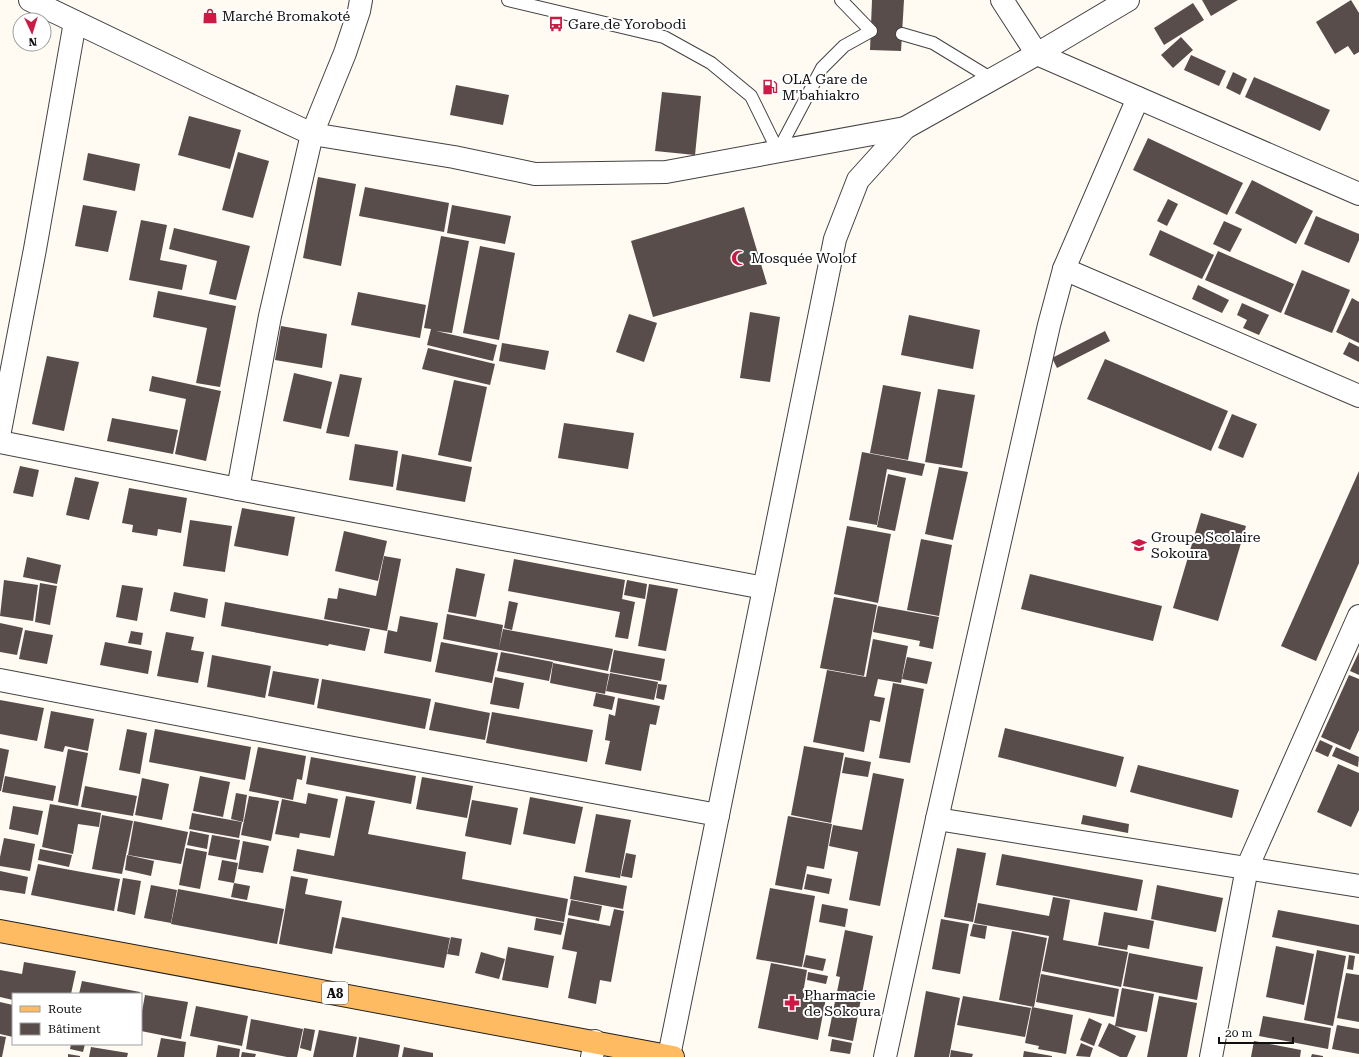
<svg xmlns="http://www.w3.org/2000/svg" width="1359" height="1057" font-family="'Roboto Serif',serif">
<rect width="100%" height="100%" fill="#fffaf2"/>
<g fill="#594d4b">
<polygon points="872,0 904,0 901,51 870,50"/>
<polygon points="1202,0 1238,0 1211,16"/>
<polygon points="1351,0 1359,13 1359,52 1354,55 1348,46 1335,54 1316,22"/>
<polygon points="1193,3 1204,20 1164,45 1154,28"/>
<polygon points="1181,37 1193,50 1173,68 1161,55"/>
<polygon points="1191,55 1226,71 1219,86 1184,70"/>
<polygon points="1233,72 1247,79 1240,95 1226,88"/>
<polygon points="1254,77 1330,110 1320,131 1245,97"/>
<polygon points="456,85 509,95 503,125 450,115"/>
<polygon points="662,92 701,96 695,155 655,151"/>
<polygon points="189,116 241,130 230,169 178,155"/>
<polygon points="1148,138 1243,183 1227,215 1133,170"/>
<polygon points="238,152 269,161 253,218 222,210"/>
<polygon points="88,153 140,164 135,191 83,180"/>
<polygon points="318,177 356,184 341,266 303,258"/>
<polygon points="1252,180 1313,211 1296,244 1235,213"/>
<polygon points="365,187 449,203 444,232 359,216"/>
<polygon points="1168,199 1178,204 1167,226 1157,221"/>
<polygon points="83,205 117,211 108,252 75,246"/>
<polygon points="452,205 511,216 505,244 447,233"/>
<polygon points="744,207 767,284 653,317 631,241"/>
<polygon points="1316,216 1359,234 1359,240 1349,263 1304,244"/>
<polygon points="141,220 167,225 160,260 187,265 182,290 129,280"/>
<polygon points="1224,221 1242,229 1230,252 1213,244"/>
<polygon points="174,228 250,246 236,300 209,294 217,261 169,249"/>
<polygon points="1160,230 1214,255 1202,279 1149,255"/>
<polygon points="441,236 469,241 452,333 436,331 497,345 493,361 427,345 431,329 424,328"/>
<polygon points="480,246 515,253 499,340 463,333"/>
<polygon points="1218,251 1294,284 1281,313 1205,280"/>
<polygon points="1302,270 1350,290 1332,333 1284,314"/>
<polygon points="1198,285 1229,300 1222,313 1192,299"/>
<polygon points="158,291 236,306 220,387 196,383 207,328 153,317"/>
<polygon points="358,292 426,305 420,338 351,325"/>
<polygon points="1352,298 1359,302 1359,343 1336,332"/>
<polygon points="1242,303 1269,315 1259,335 1243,328 1247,320 1237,315"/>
<polygon points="750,312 780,317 770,382 740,378"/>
<polygon points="629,314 657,323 644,362 616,352"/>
<polygon points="909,315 980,330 973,369 901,355"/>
<polygon points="281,326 327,334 322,368 275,360"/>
<polygon points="1105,331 1110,341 1057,368 1052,358"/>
<polygon points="1349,342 1359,347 1359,362 1343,354"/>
<polygon points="502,343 549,351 545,370 499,361"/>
<polygon points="428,348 495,364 490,385 422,369"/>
<polygon points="47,356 79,362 64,431 32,424"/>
<polygon points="1105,359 1228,411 1211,451 1087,399"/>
<polygon points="294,373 332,382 321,429 283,421"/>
<polygon points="340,374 362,378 349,437 326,433"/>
<polygon points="152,376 221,391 206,461 175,454 186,399 149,391"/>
<polygon points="454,380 487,387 471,462 438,455"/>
<polygon points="883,385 921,392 908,460 870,453"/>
<polygon points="938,389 975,395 962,468 925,462"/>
<polygon points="1232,414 1257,424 1243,458 1218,448"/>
<polygon points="112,418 178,430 173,454 107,441"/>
<polygon points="564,423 634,433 628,469 558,458"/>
<polygon points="355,444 398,451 393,487 349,480"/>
<polygon points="862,452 925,464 922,476 887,469 877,525 849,520"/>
<polygon points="402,454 472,467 465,502 396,490"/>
<polygon points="20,466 39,470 33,497 13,493"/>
<polygon points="939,467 968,472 953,540 925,534"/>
<polygon points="1359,471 1359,563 1316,661 1281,646"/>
<polygon points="888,474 906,478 895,531 877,527"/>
<polygon points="75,477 99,482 89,520 66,515"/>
<polygon points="129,488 187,498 181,533 158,529 157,536 132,532 133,525 122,523"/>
<polygon points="242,508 295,517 288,556 234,546"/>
<polygon points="1201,513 1246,526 1218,621 1173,608"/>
<polygon points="190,520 232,526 225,572 183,566"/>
<polygon points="847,526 891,534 878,603 834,594"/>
<polygon points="344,531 387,541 378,581 335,571"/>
<polygon points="921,539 952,545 939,616 907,610"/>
<polygon points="384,556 401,559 387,631 324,619 328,598 337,599 339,588 376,596"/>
<polygon points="27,557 61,565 57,584 23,577"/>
<polygon points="514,559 625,580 622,599 635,602 628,639 615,637 620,612 508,591"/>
<polygon points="456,568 485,574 476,617 448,612"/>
<polygon points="1030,574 1162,606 1153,641 1021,609"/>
<polygon points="4,580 38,585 33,621 0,616"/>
<polygon points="627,580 647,584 645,599 624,595"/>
<polygon points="40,583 57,586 50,625 35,622"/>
<polygon points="649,584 678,589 666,651 638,646"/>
<polygon points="122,585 143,588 137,621 116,617"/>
<polygon points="174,592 208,599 205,618 170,611"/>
<polygon points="834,597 877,605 864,676 820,668"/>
<polygon points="509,601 518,603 512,630 504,628"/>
<polygon points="225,602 370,629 365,651 329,644 328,646 221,626"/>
<polygon points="878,606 939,617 933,649 919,646 920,641 873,632"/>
<polygon points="447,614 503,625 499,648 503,629 613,649 608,671 443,639"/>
<polygon points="400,616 438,623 431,662 384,653 388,630 397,632"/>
<polygon points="0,623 23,628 17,655 0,652"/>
<polygon points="25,630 53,635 47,664 19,659"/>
<polygon points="131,631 143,633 141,645 128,643"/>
<polygon points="166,632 194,637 191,650 204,652 198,683 157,676"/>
<polygon points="873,639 908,646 901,683 878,679 874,696 885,698 880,722 870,720 864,752 813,742 827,670 866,677"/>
<polygon points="105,642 152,651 148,674 100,665"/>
<polygon points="441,642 498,653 492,683 435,672"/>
<polygon points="614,650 665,659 661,681 610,672"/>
<polygon points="501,652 553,662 549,681 497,671"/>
<polygon points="1359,652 1359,675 1350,671"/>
<polygon points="212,655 271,666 265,698 207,687"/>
<polygon points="907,657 932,662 927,684 902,679"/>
<polygon points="553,663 609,674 605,694 550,683"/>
<polygon points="273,671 319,679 314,705 268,696"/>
<polygon points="610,673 658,682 654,700 606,691"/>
<polygon points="1349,675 1359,679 1359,730 1350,750 1321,737"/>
<polygon points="495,677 524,683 519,709 490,704"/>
<polygon points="322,679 431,699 425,729 317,708"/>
<polygon points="893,683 924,689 910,763 879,758"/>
<polygon points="658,684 667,685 664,700 656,698"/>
<polygon points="596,693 615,697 612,710 593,706"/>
<polygon points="618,698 660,706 656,725 650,724 641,771 605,764 610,741 605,740 609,714 615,716"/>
<polygon points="0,700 44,708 37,741 0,734"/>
<polygon points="435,702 490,713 485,740 429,730"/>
<polygon points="51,711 94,719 88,751 65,746 63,752 44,748"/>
<polygon points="492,712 593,730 587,762 486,743"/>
<polygon points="1005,728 1124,757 1116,787 998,757"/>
<polygon points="127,729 147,733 140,774 119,770"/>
<polygon points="155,729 251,747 245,780 149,762"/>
<polygon points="1320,740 1333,746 1328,757 1315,751"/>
<polygon points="804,746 844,753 831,823 791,815"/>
<polygon points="258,747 306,756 302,780 297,779 293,800 249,791"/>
<polygon points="1336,747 1359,757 1358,767 1332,756"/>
<polygon points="0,748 9,750 1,791 0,791"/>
<polygon points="68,749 88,753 78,806 58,802"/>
<polygon points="311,757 416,776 411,804 306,784"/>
<polygon points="845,757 871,762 868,777 842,773"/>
<polygon points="1338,764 1359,773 1359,810 1351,827 1317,812"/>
<polygon points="1138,765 1239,790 1232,818 1130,792"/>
<polygon points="873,773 904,779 880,906 849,900 858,852 829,846 833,825 862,830"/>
<polygon points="5,776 56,786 53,801 2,792"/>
<polygon points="200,776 230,782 223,817 193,811"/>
<polygon points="422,777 473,786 467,818 416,809"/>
<polygon points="142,778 169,784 162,820 135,815"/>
<polygon points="85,786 137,796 133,816 81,807"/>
<polygon points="236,793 247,795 243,822 231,819"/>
<polygon points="308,793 338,799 330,838 300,833 299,838 275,834 282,799 306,804"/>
<polygon points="249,796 279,801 271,841 241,835"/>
<polygon points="346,796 375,801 368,834 466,852 462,879 568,899 564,922 293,871 297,849 334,856"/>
<polygon points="530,797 583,807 575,844 523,834"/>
<polygon points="472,800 518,808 511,845 465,836"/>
<polygon points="50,804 101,813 99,827 78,824 73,854 42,847"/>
<polygon points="13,806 43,811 38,835 9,829"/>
<polygon points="192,813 242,822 239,838 189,829"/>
<polygon points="596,814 631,820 620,878 585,872"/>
<polygon points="102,815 133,821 122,874 92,869"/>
<polygon points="1083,815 1129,824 1128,833 1081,824"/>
<polygon points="788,816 832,824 824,869 807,866 802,890 775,885"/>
<polygon points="134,821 188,832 181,864 128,855"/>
<polygon points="190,831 209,835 207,849 187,845"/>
<polygon points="212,835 240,840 236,860 208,855"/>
<polygon points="4,838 35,844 30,871 0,866 0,857"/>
<polygon points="243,841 269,846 263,873 238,869"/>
<polygon points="186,848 207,852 200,889 179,885"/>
<polygon points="957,848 986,853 973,922 944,917"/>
<polygon points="40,849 72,855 69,867 38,860"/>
<polygon points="626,853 636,855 632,878 621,876"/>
<polygon points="1002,854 1143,880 1137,911 996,885"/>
<polygon points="127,855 154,861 151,876 125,870"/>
<polygon points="222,860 238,863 234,883 250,886 247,900 231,897 234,883 218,880"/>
<polygon points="38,864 120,879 114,911 31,895"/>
<polygon points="0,871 28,877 25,894 0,890"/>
<polygon points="807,874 832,879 829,894 804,889"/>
<polygon points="291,876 308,879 305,894 342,901 332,954 279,944"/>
<polygon points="574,876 627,886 623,909 570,899"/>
<polygon points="123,878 141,881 135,915 117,911"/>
<polygon points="151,885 177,890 171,923 144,918"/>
<polygon points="1157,885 1223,898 1216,932 1151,919"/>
<polygon points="770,888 815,896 802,967 756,959"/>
<polygon points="178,889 284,909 277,944 171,924"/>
<polygon points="1053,897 1070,900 1063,940 1128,952 1121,987 1042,971 1049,936 974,923 978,903 1049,916"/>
<polygon points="571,900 602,906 599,921 568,915"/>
<polygon points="822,904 848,909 845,927 819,922"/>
<polygon points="614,909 624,911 611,982 600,980 596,1004 568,998 577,952 562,949 568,918 610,926"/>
<polygon points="1278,910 1359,925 1359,954 1272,937"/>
<polygon points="1104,912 1154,921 1149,949 1128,945 1127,950 1098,945"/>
<polygon points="342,917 450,938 444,968 335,948"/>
<polygon points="536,918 564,923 561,935 534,930"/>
<polygon points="941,919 969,924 960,974 932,969"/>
<polygon points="973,924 987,926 985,939 970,936"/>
<polygon points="845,930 873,936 853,1041 828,1036 840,977 836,976"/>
<polygon points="1012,931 1047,938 1034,1007 999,1000"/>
<polygon points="451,937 462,939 459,956 447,954"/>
<polygon points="1276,946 1314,954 1304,1005 1266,997"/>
<polygon points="508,947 554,956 548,988 502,980"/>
<polygon points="1317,950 1346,956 1333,1026 1304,1020"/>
<polygon points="481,952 505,959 499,979 475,973"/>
<polygon points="1129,953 1203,967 1197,1000 1123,986"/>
<polygon points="806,955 826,959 823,971 803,967"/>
<polygon points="1349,955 1355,956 1353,970 1347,969"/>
<polygon points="24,962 76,971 71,994 13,994 13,1000 0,997 0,970 22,974"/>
<polygon points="771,963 807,970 803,993 826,998 818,1040 758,1028"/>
<polygon points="808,972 828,976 826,984 807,980"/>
<polygon points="1346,973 1359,975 1359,1022 1337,1018"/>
<polygon points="1041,974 1119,989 1114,1017 1036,1002"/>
<polygon points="82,981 140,992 140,994 79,994"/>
<polygon points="1122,988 1154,994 1147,1032 1115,1026"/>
<polygon points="926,991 960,998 949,1057 914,1057"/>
<polygon points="145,995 188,1002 181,1039 141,1031 141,1017"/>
<polygon points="963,996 1031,1008 1025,1037 957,1025"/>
<polygon points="1159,996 1197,1003 1187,1057 1147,1057"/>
<polygon points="0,1002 13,1005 13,1037 0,1034"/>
<polygon points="196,1006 248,1016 242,1046 190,1036"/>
<polygon points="1032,1007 1073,1015 1066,1054 1038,1049 1039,1046 1025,1043"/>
<polygon points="1263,1016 1331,1028 1328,1049 1259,1036"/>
<polygon points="1089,1018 1102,1024 1094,1046 1080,1040"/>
<polygon points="251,1019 303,1029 297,1057 287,1057 246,1049"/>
<polygon points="1109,1023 1136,1036 1127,1057 1120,1057 1098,1046"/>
<polygon points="1337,1025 1359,1029 1359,1054 1332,1049"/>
<polygon points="304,1028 315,1030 311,1051 300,1048"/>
<polygon points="319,1030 357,1037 353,1057 313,1057"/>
<polygon points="0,1036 6,1037 2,1057 0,1057"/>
<polygon points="359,1037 400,1045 398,1057 356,1057"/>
<polygon points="161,1038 186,1042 184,1057 157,1057"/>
<polygon points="832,1039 852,1043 850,1054 830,1051"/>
<polygon points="1254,1041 1301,1050 1300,1057 1251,1057"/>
<polygon points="1081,1043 1093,1048 1090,1057 1076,1056"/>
<polygon points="71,1044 85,1044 83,1052 70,1049"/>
<polygon points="218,1045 240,1049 239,1057 216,1057"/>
<polygon points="91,1047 128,1053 127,1057 89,1057"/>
<polygon points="404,1047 433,1053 433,1057 402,1057"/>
<polygon points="951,1050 973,1054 972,1057 950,1057"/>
<polygon points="1024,1051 1052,1056 1052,1057 1023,1057"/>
<polygon points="242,1052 256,1054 255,1057 241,1057"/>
<polygon points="68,1054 80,1056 80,1057 68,1057"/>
<polygon points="1312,1054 1323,1056 1323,1057 1311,1057"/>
</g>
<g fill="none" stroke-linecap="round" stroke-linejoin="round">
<g stroke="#424242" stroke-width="14">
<g id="service">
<polyline points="508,0 664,37 711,63 751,96 778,151"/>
<polyline points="902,34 933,43 992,79"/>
<polyline points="778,151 822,68 844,46 871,31 841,0"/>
</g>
</g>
<g stroke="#424242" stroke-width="24">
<g id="minor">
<polyline points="30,0 207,85 312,134 454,157 535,174 666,172 905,128"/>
<polyline points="1037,54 1359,194"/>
<polyline points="1064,269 1359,396"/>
<polyline points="0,431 35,249 75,22"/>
<polyline points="0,442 238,489 764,588"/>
<polyline points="238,489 270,316 312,134 345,53 359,11 361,0"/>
<polyline points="0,680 348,747 718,815"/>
<polyline points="937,819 1359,886"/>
<polyline points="592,1057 595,1041"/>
<polyline points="885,1057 937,819 1049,325 1064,269 1138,98"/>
<polyline points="1211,1057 1247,868 1359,616"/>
</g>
</g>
<g stroke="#424242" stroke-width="24">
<g id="tertiary">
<polyline points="1002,0 1037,54"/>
<polyline points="669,1056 835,239 858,180 905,128 1037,54 1128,0"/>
</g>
</g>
<g stroke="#202020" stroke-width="24">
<polyline id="primary" points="0,931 673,1057"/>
</g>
<use href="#service" stroke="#fff" stroke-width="12"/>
<use href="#minor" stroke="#fff" stroke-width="22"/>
<use href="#tertiary" stroke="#fff" stroke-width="22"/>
<use href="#primary" stroke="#ffbb62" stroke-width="22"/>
</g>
<defs>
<g id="shop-bare" transform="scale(1.2)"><path d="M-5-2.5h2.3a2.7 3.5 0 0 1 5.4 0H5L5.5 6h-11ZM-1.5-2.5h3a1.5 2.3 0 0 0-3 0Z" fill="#ce1944" stroke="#fff" stroke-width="2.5" paint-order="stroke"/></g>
<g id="bus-bare" transform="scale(1.2)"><path d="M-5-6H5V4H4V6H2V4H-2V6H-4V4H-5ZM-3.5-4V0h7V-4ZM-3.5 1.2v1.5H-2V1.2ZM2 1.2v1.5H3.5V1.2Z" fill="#ce1944" stroke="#fff" stroke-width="2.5" paint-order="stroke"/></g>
<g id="fuel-bare" transform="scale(1.2)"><path d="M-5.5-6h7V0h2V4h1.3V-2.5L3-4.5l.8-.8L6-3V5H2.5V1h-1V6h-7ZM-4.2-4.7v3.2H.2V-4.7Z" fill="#ce1944" stroke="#fff" stroke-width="2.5" paint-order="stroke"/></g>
<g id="mosque-bare" transform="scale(1.2)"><path d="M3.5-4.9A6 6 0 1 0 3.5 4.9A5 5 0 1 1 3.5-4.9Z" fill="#ce1944" stroke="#fff" stroke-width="2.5" paint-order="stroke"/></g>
<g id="school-bare" transform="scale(1.2)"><path d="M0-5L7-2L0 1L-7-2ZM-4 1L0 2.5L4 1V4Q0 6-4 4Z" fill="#ce1944" stroke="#fff" stroke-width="2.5" paint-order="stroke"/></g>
<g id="pharmacy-bare" transform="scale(1.2)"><path d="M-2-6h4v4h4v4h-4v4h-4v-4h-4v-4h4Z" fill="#ce1944" stroke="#fff" stroke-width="2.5" paint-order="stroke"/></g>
</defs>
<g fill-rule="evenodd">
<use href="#shop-bare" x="210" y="16"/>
<use href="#bus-bare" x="556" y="24"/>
<use href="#fuel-bare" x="770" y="87"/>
<use href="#mosque-bare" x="739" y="258"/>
<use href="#school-bare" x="1139" y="545"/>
<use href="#pharmacy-bare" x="792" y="1003"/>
</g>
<g text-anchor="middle" stroke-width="4" stroke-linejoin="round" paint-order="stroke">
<rect fill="#fff" stroke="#575757" stroke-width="1" x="322" y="982" width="26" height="22" rx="3"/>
<g font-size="13" font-weight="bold" fill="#0f0f0f">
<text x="335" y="998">A8</text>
</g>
<g font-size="14" fill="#0f0f0f" stroke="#fff" text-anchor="start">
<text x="222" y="21">Marché Bromakoté</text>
<text x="568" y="29">Gare de Yorobodi</text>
<text x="782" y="84">OLA Gare de<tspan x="782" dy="16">M'bahiakro</tspan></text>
<text x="751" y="263">Mosquée Wolof</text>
<text x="1151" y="542">Groupe Scolaire<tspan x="1151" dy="16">Sokoura</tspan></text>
<text x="804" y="1000">Pharmacie<tspan x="804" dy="16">de Sokoura</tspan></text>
</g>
</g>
<rect x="12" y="993" width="130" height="52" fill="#ffffff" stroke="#9f9f9f"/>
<rect x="20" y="1006" width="20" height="6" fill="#ffbb62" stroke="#9f9f9f"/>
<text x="48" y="1013" font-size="12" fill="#0f0f0f">Route</text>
<rect x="20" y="1023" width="20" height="12" fill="#594d4b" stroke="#9f9f9f"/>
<text x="48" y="1033" font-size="12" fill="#0f0f0f">Bâtiment</text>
<g transform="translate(32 32) rotate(176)"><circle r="19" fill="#ffffff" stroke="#9f9f9f"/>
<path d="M0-3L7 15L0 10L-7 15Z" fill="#ce1944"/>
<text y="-6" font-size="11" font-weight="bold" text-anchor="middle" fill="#0f0f0f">N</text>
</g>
<path d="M1219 1037v6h74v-6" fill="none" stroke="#0f0f0f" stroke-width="2"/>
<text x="1225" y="1037" font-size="12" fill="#0f0f0f" stroke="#ffffff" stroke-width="3" paint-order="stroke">20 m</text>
</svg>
